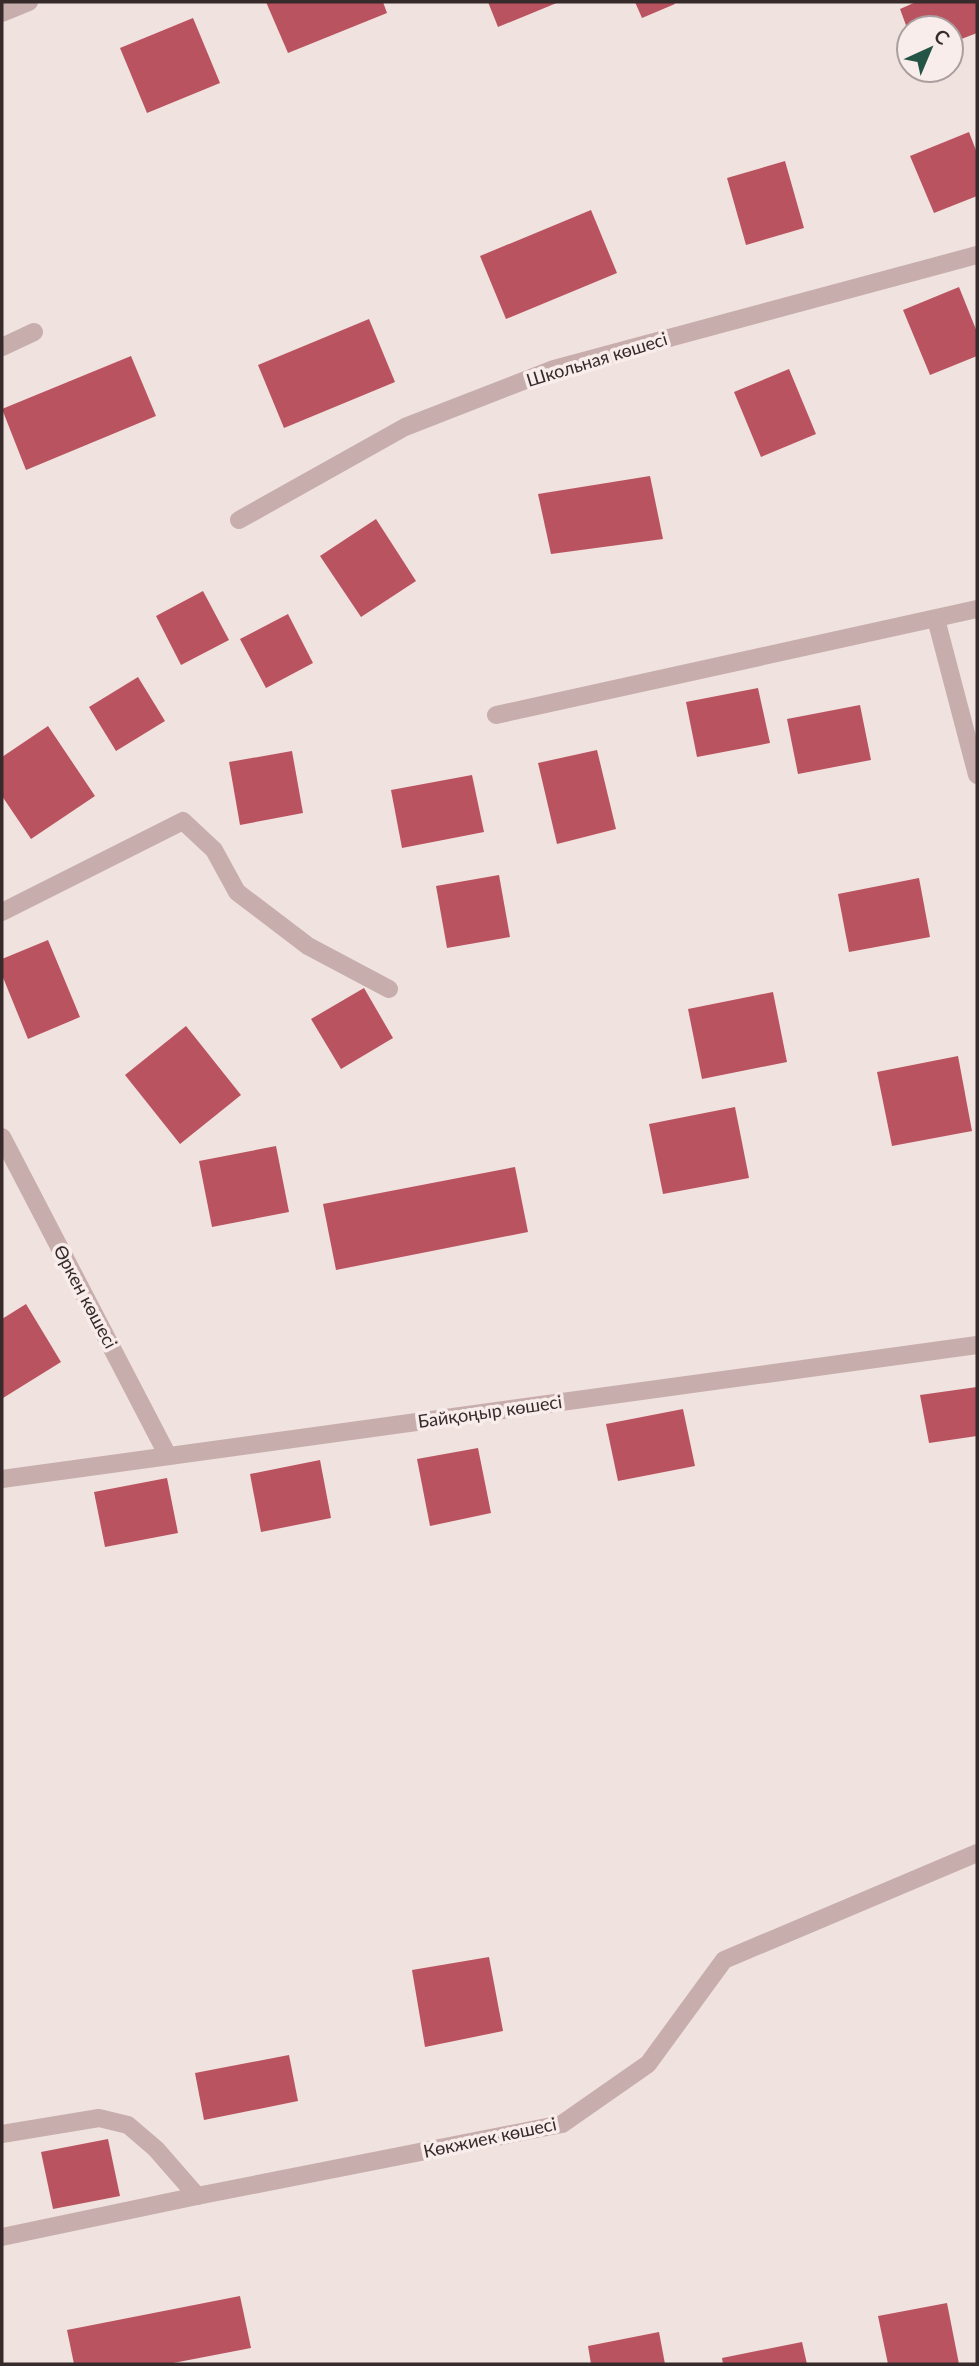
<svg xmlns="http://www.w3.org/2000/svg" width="979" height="2366" font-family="Lato,sans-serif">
<rect width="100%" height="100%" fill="#f0e2df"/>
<g fill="#ba5360">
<polygon points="266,2 383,2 387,13 288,53"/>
<polygon points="488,2 559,2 498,27"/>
<polygon points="635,2 674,2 675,4 642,18"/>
<polygon points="916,2 977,2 977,33 951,43 951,28 907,28 900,9"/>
<polygon points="193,18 220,83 147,113 120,48"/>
<polygon points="969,132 977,153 977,196 934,213 910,156"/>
<polygon points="785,161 804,228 746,245 727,178"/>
<polygon points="591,210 617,273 506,319 480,256"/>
<polygon points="959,287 977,332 977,356 930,375 903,310"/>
<polygon points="369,319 395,382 284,428 258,365"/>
<polygon points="131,356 156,416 26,470 2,409"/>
<polygon points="789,369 816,434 761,457 734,392"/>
<polygon points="650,476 663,539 551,554 538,494"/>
<polygon points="376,519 416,581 361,617 320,556"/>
<polygon points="203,591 229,640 181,665 156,616"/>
<polygon points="288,614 313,663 266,688 240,639"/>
<polygon points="138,677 165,721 116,751 89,707"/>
<polygon points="758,688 770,743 697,757 686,702"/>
<polygon points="860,705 871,760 798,774 787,719"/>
<polygon points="48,726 95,796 31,839 2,796 2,757"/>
<polygon points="597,750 616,829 557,844 538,763"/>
<polygon points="292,751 303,813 240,825 229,762"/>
<polygon points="472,775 484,832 402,848 391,790"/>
<polygon points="499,875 510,937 447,948 436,886"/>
<polygon points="919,878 930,937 849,952 838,894"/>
<polygon points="48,940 80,1017 28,1039 2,975 2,959"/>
<polygon points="364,988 393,1038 341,1069 311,1019"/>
<polygon points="773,992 787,1062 702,1079 688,1009"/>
<polygon points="186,1026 241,1095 180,1144 125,1075"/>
<polygon points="958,1056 972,1131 892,1146 877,1072"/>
<polygon points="735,1107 749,1178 663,1194 649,1124"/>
<polygon points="276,1146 289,1212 212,1227 199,1161"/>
<polygon points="515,1167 528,1232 336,1270 323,1204"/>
<polygon points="26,1304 61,1362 3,1398 2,1319"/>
<polygon points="977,1387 977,1436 929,1443 920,1395"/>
<polygon points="683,1409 695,1466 618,1481 606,1424"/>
<polygon points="478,1448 491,1513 430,1526 417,1459"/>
<polygon points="320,1460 331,1518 261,1532 250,1474"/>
<polygon points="167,1478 178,1533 105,1547 94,1492"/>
<polygon points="489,1957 503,2031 425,2047 412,1970"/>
<polygon points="289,2055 298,2101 204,2120 195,2073"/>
<polygon points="108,2139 120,2196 53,2209 41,2152"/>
<polygon points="240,2296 251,2348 168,2364 74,2364 67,2330"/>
<polygon points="947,2303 959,2364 888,2364 878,2316"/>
<polygon points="659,2332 665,2364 591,2364 588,2346"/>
<polygon points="802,2342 807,2364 723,2364 722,2358"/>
</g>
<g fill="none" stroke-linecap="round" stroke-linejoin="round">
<g stroke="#c7aeac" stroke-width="18">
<polyline points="2,347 34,332"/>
<polyline points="936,619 977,775"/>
<polyline points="2,912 183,821 214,850 237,892 308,946 389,989"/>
</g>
<g stroke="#c7aeac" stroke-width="18">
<polyline points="2,13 29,2"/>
<polyline points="239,520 405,427 554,369 977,255"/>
<polyline points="496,715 977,609"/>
<polyline points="2,1137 168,1456"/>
<polyline points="2,1479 977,1345"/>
<polyline points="2,2134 99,2118 128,2125 156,2149 197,2196"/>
<polyline points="2,2237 197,2196 562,2124 648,2064 724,1960 977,1853"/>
</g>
</g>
<g text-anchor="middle" stroke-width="7" stroke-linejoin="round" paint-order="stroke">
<g font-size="18" fill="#362a2b" stroke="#f8edeb">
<text transform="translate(597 360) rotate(-17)" y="6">Школьная көшесі</text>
<text transform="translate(85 1297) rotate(62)" y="6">Өркен көшесі</text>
<text transform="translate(490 1412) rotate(-8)" y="6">Байқоңыр көшесі</text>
<text transform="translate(490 2138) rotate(-12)" y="6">Көкжиек көшесі</text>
</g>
</g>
<rect width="979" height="2366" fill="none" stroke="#362a2b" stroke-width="7"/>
<g transform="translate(930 49) rotate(44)"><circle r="33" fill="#f8edeb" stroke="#aa9f9e" stroke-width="2"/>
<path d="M0-5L12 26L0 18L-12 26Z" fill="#235445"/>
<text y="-10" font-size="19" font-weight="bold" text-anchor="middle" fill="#362a2b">С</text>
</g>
</svg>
